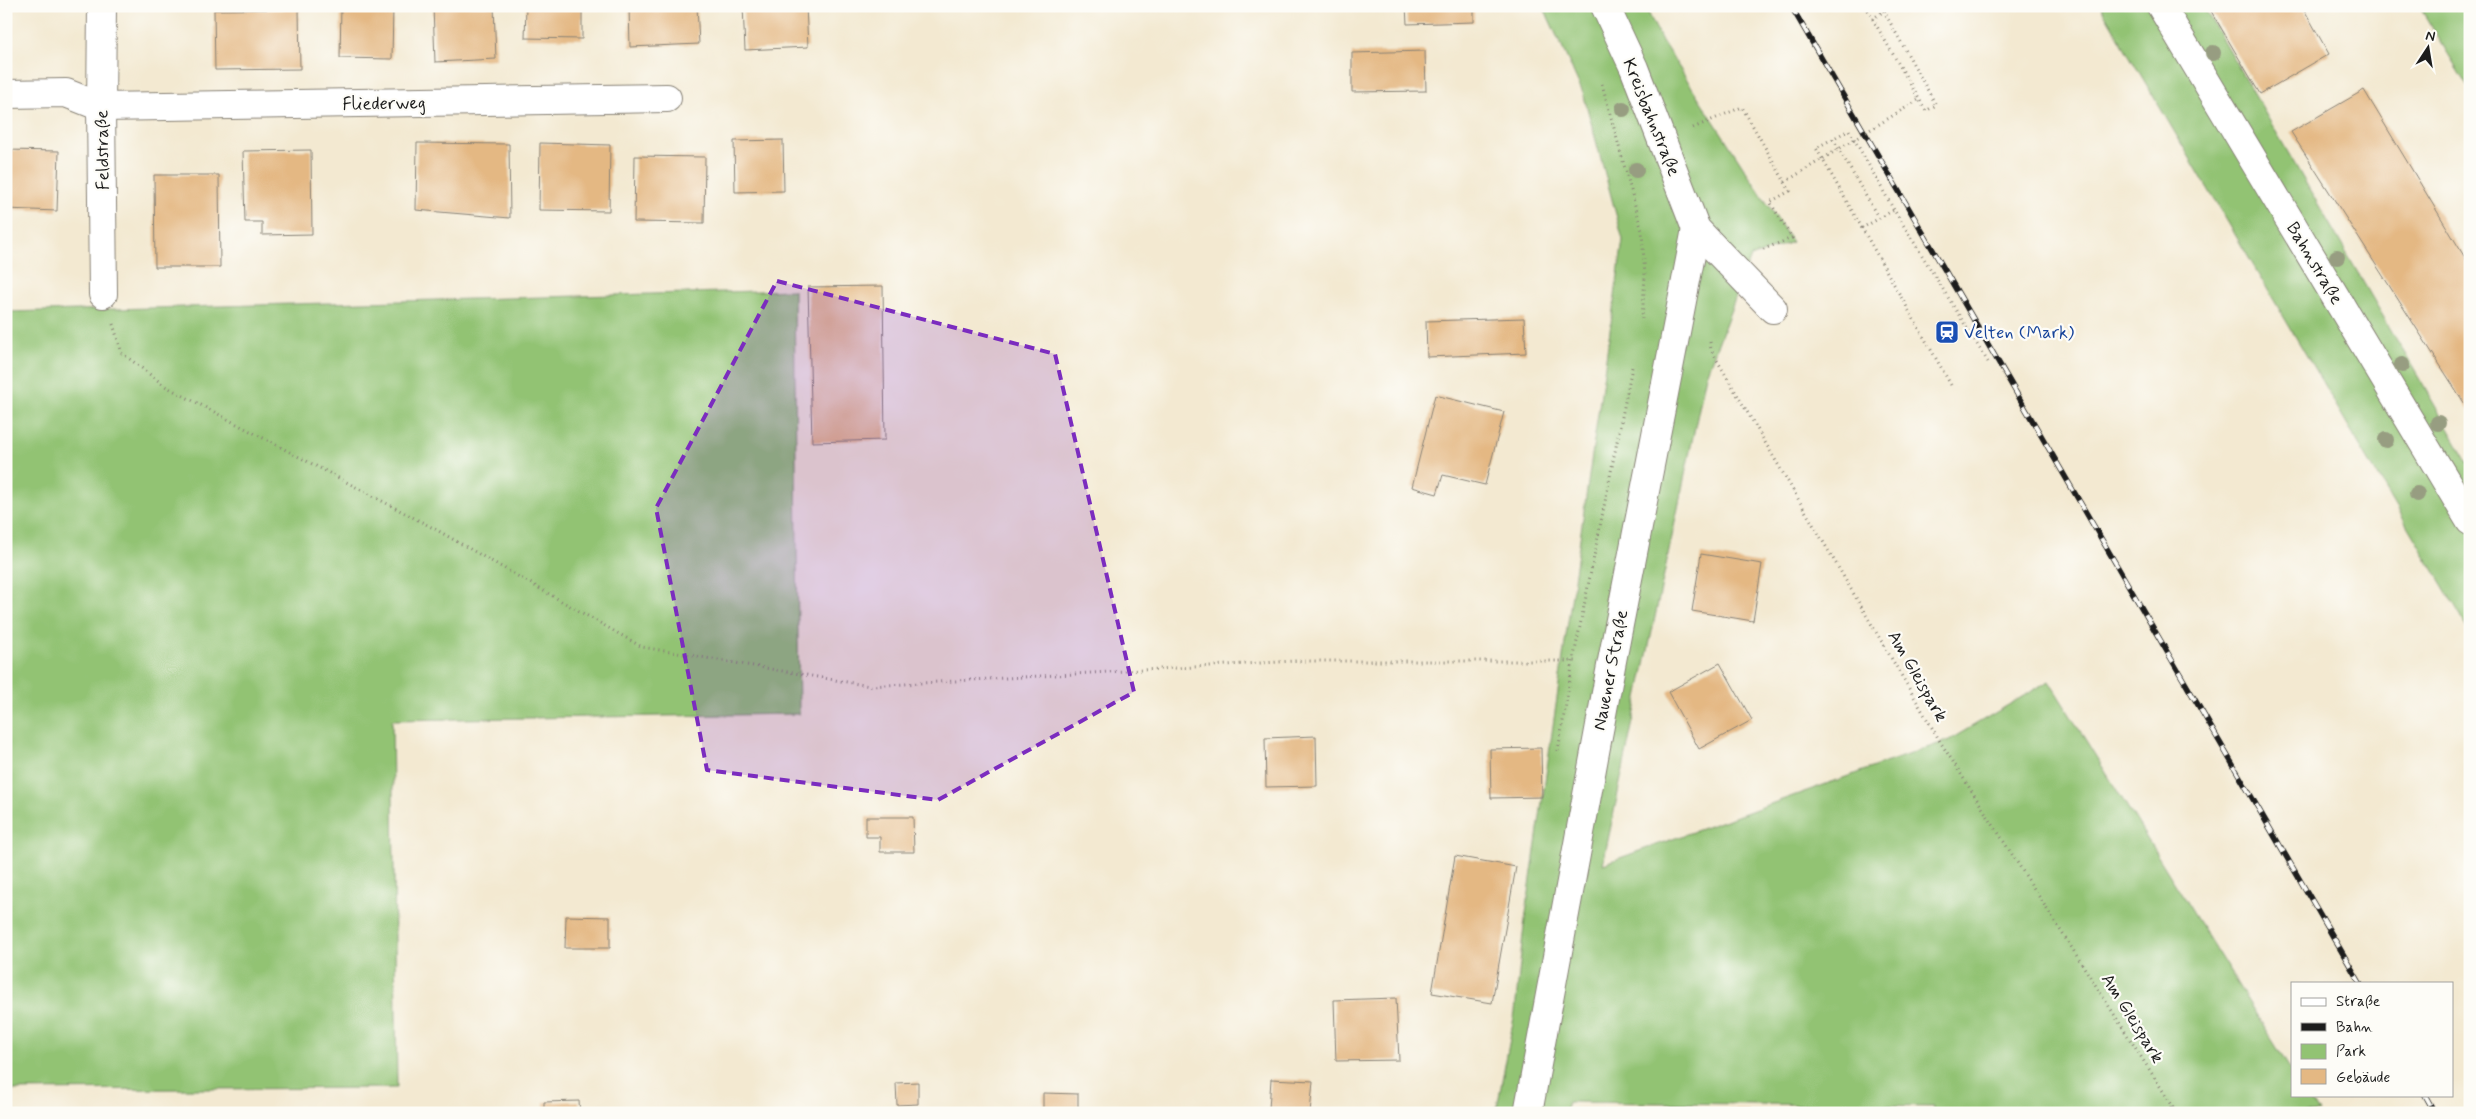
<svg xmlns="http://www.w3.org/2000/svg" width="2476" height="1119" font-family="Mynerve,sans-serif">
<rect width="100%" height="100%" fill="#fdfcf7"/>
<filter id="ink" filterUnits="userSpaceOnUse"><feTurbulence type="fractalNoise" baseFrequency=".02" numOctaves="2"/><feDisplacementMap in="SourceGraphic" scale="10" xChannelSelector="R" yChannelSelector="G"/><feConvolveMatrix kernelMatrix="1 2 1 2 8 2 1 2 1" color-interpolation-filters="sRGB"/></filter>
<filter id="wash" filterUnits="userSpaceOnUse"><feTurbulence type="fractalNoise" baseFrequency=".0096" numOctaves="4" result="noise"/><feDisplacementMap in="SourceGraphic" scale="20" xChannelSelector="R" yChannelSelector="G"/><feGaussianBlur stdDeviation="1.12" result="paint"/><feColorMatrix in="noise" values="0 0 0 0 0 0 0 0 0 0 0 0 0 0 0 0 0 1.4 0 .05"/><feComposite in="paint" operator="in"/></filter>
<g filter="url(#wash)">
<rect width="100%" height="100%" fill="#f3e9d1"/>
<g fill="#92c373" stroke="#577048">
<polygon points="1543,6 1645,6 1662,41 1792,242 1751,257 1706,375 1603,864 1949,740 2049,681 2292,1072 2292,1095 2307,1095 2318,1113 1933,1113 1934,1106 1568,1102 1565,1113 1496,1113 1515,1012 1523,934 1623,240 1583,93"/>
<polygon points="2100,6 2203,6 2470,466 2470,632"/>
<polygon points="2419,6 2470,6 2470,90"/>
<polygon points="794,290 799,714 392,720 397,1088 6,1090 6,312"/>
</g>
<g id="blocks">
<g fill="#e4b883">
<polygon points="341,6 393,6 392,59 340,58"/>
<polygon points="433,6 494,6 496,59 435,62"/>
<polygon points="526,6 582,6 582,39 525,38"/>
<polygon points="629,6 697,6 699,44 630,47"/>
<polygon points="743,6 806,6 808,47 745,50"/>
<polygon points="1406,6 1474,6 1474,22 1407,24"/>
<polygon points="2208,6 2302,6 2329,54 2260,94"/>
<polygon points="299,9 300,69 215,70 214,10"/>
<polygon points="1425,51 1426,91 1352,92 1352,53"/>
<polygon points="2364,90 2470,266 2470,412 2291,132"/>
<polygon points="783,140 784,191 735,192 734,141"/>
<polygon points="417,143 509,144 510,218 416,210"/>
<polygon points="540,143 610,145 609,211 539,210"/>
<polygon points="6,150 59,151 57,211 6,209"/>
<polygon points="311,150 312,234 262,235 262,222 245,222 243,151"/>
<polygon points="635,156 705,157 704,223 634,222"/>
<polygon points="154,175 219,175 220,267 155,267"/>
<polygon points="883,286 885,440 812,442 808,287"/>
<polygon points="1524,318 1526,353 1427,357 1426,321"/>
<polygon points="1435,395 1504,412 1485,485 1443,475 1437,494 1412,487"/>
<polygon points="1701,554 1762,564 1753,621 1692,611"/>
<polygon points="1720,663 1752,720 1699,749 1668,692"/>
<polygon points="1316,736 1317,786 1266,787 1265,738"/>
<polygon points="1541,748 1542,797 1491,798 1490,749"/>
<polygon points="866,817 913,817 914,852 880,852 880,837 866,837"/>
<polygon points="1455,856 1516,867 1492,1003 1432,993"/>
<polygon points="566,916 610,917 610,948 565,948"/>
<polygon points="1396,998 1399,1060 1336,1061 1334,1000"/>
<polygon points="1271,1079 1313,1081 1310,1113 1287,1113 1288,1109 1269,1109"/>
<polygon points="918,1082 918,1104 897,1105 896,1083"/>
<polygon points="1043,1093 1078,1094 1078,1113 1043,1113"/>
<polygon points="579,1101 580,1113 544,1113 544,1102"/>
<polygon points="1661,1109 1749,1110 1749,1113 1661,1113"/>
</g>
</g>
</g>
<g filter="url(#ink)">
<use href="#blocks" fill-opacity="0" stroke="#888276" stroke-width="1"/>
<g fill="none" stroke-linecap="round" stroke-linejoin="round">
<g stroke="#888276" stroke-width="30">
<g id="minor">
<polyline points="102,6 101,107 103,294"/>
<polyline points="1605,6 1634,68 1696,229 1773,309"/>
<polyline points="2161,6 2470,521"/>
<polyline points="6,94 66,93 101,107 667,98"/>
<polyline points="1528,1113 1611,666 1696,229"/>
</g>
</g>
<g stroke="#888276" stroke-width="3" stroke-dasharray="1 4" stroke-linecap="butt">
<polyline points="1865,6 1926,111 1936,105 1881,6"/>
<polyline points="1872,19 1892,6"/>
<polyline points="1602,84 1642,231 1645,276 1642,319"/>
<polyline points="1693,128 1742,107 1790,191 1770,202 1792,238 1761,250"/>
<polyline points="1833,139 1878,217"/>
<polyline points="1862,228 1816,148 1849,130 1894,210"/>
<polyline points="113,324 122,353 165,386 435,529 642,647 870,686 1295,661 1578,661"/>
<polyline points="1710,342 1711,350 1941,743 2177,1113"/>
<polyline points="1951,385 1862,228 1894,210 1988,362"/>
<polyline points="1558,751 1573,661 1632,367"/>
<polyline points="2171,1113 2171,1104"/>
</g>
<use href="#minor" stroke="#fff" stroke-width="28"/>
<g stroke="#1c1c1c" stroke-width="5.5">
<g id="rail">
<polyline points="1791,6 2360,983"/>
<polyline points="2425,1095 2435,1113"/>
</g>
</g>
<use href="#rail" stroke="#fdfcf7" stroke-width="4" stroke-dasharray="11" stroke-linecap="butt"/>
<polyline stroke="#888276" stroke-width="3" stroke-dasharray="1 4" stroke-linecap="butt" points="1785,182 1920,99"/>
</g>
<g fill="#979d81">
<circle cx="2213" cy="53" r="8"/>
<circle cx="1623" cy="109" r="8"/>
<circle cx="1636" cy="170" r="8"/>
<circle cx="2337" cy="257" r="8"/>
<circle cx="2402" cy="365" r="8"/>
<circle cx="2438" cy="423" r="8"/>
<circle cx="2386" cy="440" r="8"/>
<circle cx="2417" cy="494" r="8"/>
</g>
</g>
<path fill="#7b2cbf" fill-opacity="0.2" stroke="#7b2cbf" stroke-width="4" stroke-dasharray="10 6" stroke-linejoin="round" d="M777 281 1055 354 1134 692 938 800 707 770 656 508Z"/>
<defs>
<g id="station-square" transform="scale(1.25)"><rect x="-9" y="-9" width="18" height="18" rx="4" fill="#1a4fb4" stroke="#fdfcf7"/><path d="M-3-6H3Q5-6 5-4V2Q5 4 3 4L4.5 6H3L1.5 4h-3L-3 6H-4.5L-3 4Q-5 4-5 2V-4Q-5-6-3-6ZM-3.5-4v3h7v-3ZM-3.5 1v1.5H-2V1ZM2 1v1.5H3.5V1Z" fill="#fff"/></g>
</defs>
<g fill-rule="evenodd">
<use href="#station-square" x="1947" y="332"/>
</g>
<g text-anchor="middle" stroke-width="4.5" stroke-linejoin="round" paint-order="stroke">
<g font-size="18" fill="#1c1c1c" stroke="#fdfcf7">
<text transform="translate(384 103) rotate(-1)" y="6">Fliederweg</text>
<text transform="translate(1652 117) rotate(68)" y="6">Kreisbahnstraße</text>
<text transform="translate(102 150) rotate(-91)" y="6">Feldstraße</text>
<text transform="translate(2315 263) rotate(59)" y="6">Bahnstraße</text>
<text transform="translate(1610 670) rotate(-79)" y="6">Nauener Straße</text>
<text transform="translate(1918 676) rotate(60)" y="6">Am Gleispark</text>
<text transform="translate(2133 1018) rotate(58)" y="6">Am Gleispark</text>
</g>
<g font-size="18" fill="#164399" stroke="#fdfcf7" text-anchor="start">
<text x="1964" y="338">Velten (Mark)</text>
</g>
</g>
<rect width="2476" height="1119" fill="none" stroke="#fdfcf7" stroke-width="25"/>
<rect x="2291" y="982" width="162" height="115" fill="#fdfcf7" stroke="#a3a29f"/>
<rect x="2301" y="998" width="25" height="8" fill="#ffffff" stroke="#a3a29f"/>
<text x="2336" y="1006" font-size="15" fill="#1c1c1c">Straße</text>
<rect x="2301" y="1023" width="25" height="8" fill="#1c1c1c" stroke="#a3a29f"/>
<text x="2336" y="1032" font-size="15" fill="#1c1c1c">Bahn</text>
<rect x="2301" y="1044" width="25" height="15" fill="#92c373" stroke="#a3a29f"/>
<text x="2336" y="1056" font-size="15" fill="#1c1c1c">Park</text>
<rect x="2301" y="1069" width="25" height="15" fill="#e4b883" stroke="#a3a29f"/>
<text x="2336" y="1082" font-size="15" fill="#1c1c1c">Gebäude</text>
<g transform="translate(2428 48) rotate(12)" stroke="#fdfcf7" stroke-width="4" paint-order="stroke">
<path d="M0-4L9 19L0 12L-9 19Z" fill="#1c1c1c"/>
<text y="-8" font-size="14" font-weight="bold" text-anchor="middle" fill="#1c1c1c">N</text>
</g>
</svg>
